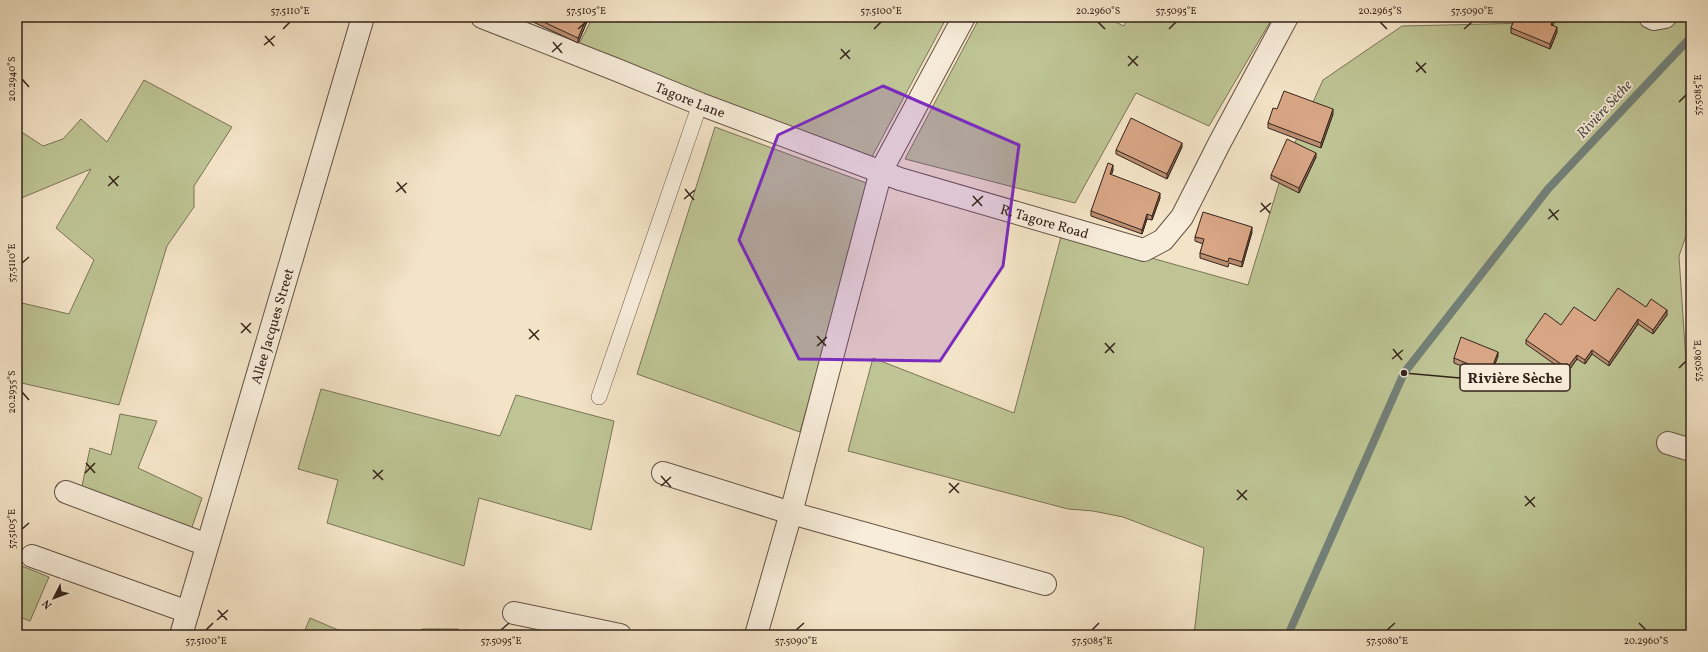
<svg xmlns="http://www.w3.org/2000/svg" width="1708" height="652" font-family="Vollkorn,serif">
<rect width="100%" height="100%" fill="#f4e4c7"/>
<filter id="stains"><feTurbulence type="fractalNoise" baseFrequency=".005" numOctaves="4"/><feColorMatrix values="0 0 0 0 .2 0 0 0 0 .09 0 0 0 0 .02 0 0 0 .5 -.17"/></filter>
<radialGradient id="worn" r=".72"><stop offset=".6" stop-color="#630" stop-opacity="0"/><stop offset="1" stop-color="#630" stop-opacity=".3"/></radialGradient>
<g fill="#bec494" stroke="#7a7457">
<polygon points="593,17 947,17 867,166 574,53"/>
<polygon points="980,17 1104,17 1124,26 1128,17 1273,17 1209,126 1136,93 1075,203 905,159"/>
<polygon points="1597,17 1691,17 1691,221 1679,256 1691,437 1691,635 1194,635 1204,548 1123,517 1093,511 1068,509 848,451 873,358 1014,413 1062,233 1248,285 1284,167 1323,80 1402,26 1574,22"/>
<polygon points="144,80 232,127 194,186 194,207 167,246 119,405 17,382 17,336 22,303 69,314 94,260 56,228 91,169 19,199 17,199 17,129 43,146 63,139 81,119 107,142"/>
<polygon points="715,127 869,184 800,432 637,374"/>
<polygon points="321,389 500,436 516,395 614,421 591,530 479,498 464,566 327,523 338,480 298,469"/>
<polygon points="120,414 157,421 138,468 202,498 190,533 81,491 90,448 111,455"/>
<polygon points="17,564 49,577 30,621 17,616"/>
<polygon points="310,618 350,635 303,635"/>
<polygon points="422,629 458,629 456,635 421,635"/>
</g>
<g fill="none" stroke-linecap="round" stroke-linejoin="round">
<polyline stroke="#738078" stroke-width="8" points="1288,635 1404,373 1548,189 1691,37"/>
<g stroke="#655345" stroke-width="16">
<polyline id="lane" points="599,397 700,104"/>
</g>
<g stroke="#655345" stroke-width="24">
<g id="street">
<path id="s1" d="M482 17 617 70 700 104 900 179 1144 250 1163 240 1182 217 1219 144 1287 17"/>
<polyline points="1650,17 1654,19 1665,17"/>
<polyline points="1668,443 1691,450"/>
<polyline points="663,473 791,513 881,171 964,17"/>
<polyline points="66,492 207,545"/>
<polyline points="32,556 188,612"/>
<polyline points="514,613 620,635"/>
<path id="s2" d="M181 635 363 17"/>
<polyline points="756,635 791,513 1045,584"/>
</g>
</g>
<use href="#lane" stroke="#f8eddb" stroke-width="15"/>
<use href="#street" stroke="#f8eddb" stroke-width="22"/>
</g>
<g fill="#ba8f72" stroke="#35231a">
<polygon points="533,17 589,17 578,43 533,22"/>
<polygon points="1515,17 1565,17 1563,22 1555,19 1553,26 1557,32 1550,49 1511,33 1511,28"/>
<polygon points="1277,109 1333,114 1321,148 1268,128 1268,123"/>
<polygon points="1182,147 1167,179 1116,154 1116,150"/>
<polygon points="1316,157 1299,193 1271,179 1271,175"/>
<polygon points="1113,170 1111,175 1160,198 1152,220 1147,219 1142,234 1091,216 1091,211"/>
<polygon points="1252,232 1242,267 1229,263 1228,267 1200,258 1200,253 1203,244 1195,241 1195,237"/>
<polygon points="1646,307 1667,315 1653,334 1638,324 1609,366 1592,354 1585,364 1577,359 1567,373 1526,344 1526,340 1561,325 1595,321"/>
<polygon points="1498,356 1490,377 1454,363 1454,358"/>
</g>
<g fill="#97745d" stroke="#35231a">
<polygon points="587,17 589,17 578,43 578,38"/>
<polygon points="1554,17 1555,17 1555,19 1551,30 1551,25"/>
<polygon points="1557,27 1557,32 1550,49 1550,44"/>
<polygon points="1333,109 1333,114 1321,148 1321,143"/>
<polygon points="1182,143 1182,147 1167,179 1167,174"/>
<polygon points="1316,153 1316,157 1299,193 1299,188"/>
<polygon points="1113,165 1113,170 1110,179 1110,174"/>
<polygon points="1160,193 1160,198 1152,220 1152,216"/>
<polygon points="1147,214 1147,219 1142,234 1142,230"/>
<polygon points="1252,227 1252,232 1242,267 1242,262"/>
<polygon points="1667,310 1667,315 1653,334 1653,330"/>
<polygon points="1638,319 1638,324 1609,366 1609,362"/>
<polygon points="1592,350 1592,354 1585,364 1585,360"/>
<polygon points="1498,352 1498,356 1490,377 1490,373"/>
<polygon points="1577,355 1577,359 1567,373 1567,368"/>
</g>
<g fill="#d8a685" stroke="#35231a">
<polygon points="533,17 587,17 578,38"/>
<polygon points="1515,17 1554,17 1551,25 1557,27 1550,44 1511,28"/>
<polygon points="1284,91 1333,109 1321,143 1268,123 1273,108 1277,109"/>
<polygon points="1131,118 1182,143 1167,174 1116,150"/>
<polygon points="1287,139 1316,153 1299,188 1271,175"/>
<polygon points="1108,163 1113,165 1110,174 1160,193 1152,216 1147,214 1142,230 1091,211"/>
<polygon points="1203,212 1252,227 1242,262 1229,258 1228,262 1200,253 1204,239 1195,237"/>
<polygon points="1618,288 1646,307 1651,299 1667,310 1653,330 1638,319 1609,362 1592,350 1585,360 1577,355 1567,368 1526,340 1545,313 1561,325 1574,307 1595,321"/>
<polygon points="1461,337 1498,352 1490,373 1454,358"/>
</g>
<path fill="#7b2cbf" fill-opacity="0.2" stroke="#7b2cbf" stroke-width="3" stroke-linejoin="round" d="M883 86 1019 145 1003 266 940 361 799 359 739 240 778 135Z"/>
<path fill="none" stroke="#35231a" stroke-width="1.5" d="M1098 22 1105 29M1380 22 1387 29M283 29 290 22M578 29 586 22M874 29 881 22M1169 29 1176 22M1464 29 1472 22M265 36 274 46M553 42 562 53M264 45 275 36M841 49 850 59M552 52 562 43M1128 56 1138 66M840 59 850 50M1416 62 1426 73M1128 66 1138 56M1416 72 1426 63M22 79 29 87M1679 102 1686 95M109 176 118 186M397 182 406 193M108 186 119 176M685 189 694 200M396 192 407 183M973 196 982 206M684 199 695 190M1261 203 1270 213M972 206 983 196M1549 209 1558 220M1260 212 1271 203M1548 219 1559 210M22 263 29 257M241 323 251 333M529 329 539 340M241 333 251 323M817 336 826 346M529 339 539 330M1105 343 1114 353M817 346 827 337M1393 349 1402 360M1105 353 1115 343M1392 359 1403 350M1679 368 1686 361M22 392 29 400M86 463 95 473M373 470 383 480M85 473 95 463M661 476 671 487M373 479 383 470M949 483 959 493M661 486 671 477M1237 490 1247 500M949 493 959 483M1525 496 1535 507M1237 500 1247 490M1525 506 1535 497M22 529 29 523M218 610 227 620M217 620 228 610M1639 623 1646 630M206 630 213 623M501 630 509 623M796 630 804 623M1092 630 1099 623M1387 630 1395 623"/>
<g text-anchor="middle" stroke-width="3.5" stroke-linejoin="round" paint-order="stroke">
<g font-size="14" fill="#35231a" stroke="#f8eddb">
<text dy="5" stroke="none"><textPath href="#s1" startOffset="224">Tagore Lane</textPath></text>
<text dy="5" stroke="none"><textPath href="#s1" startOffset="599">R. Tagore Road</textPath></text>
<text dy="5" stroke="none"><textPath href="#s2" startOffset="322">Allee Jacques Street</textPath></text>
</g>
<g font-size="15" font-style="italic" fill="#545249" stroke="#f8eddb">
<text transform="translate(1604 109) rotate(-47)" y="5">Rivière Sèche</text>
</g>
</g>
<path fill="none" stroke="#35231a" stroke-width="1.5" d="M1404 373L1460 378"/>
<circle fill="#35231a" stroke="#f8eddb" stroke-width="1.5" cx="1404" cy="373" r="4"/>
<rect fill="#f8eddb" stroke="#35231a" stroke-width="1.5" x="1460" y="364" width="110" height="27" rx="4"/>
<g font-size="15" text-anchor="middle" font-weight="bold" fill="#35231a">
<text x="1515" y="383">Rivière Sèche</text>
</g>
<rect width="1708" height="652" fill="none" stroke="#f4e4c7" stroke-width="44"/>
<g transform="translate(54 598) rotate(228)" stroke="#f8eddb" stroke-width="3" paint-order="stroke">
<path d="M0-3L7 15L0 10L-7 15Z" fill="#35231a"/>
<text y="-6" font-size="11" font-weight="bold" text-anchor="middle" fill="#35231a">N</text>
</g>
<rect x="22" y="22" width="1664" height="608" fill="none" stroke="#35231a" stroke-width="1.5"/>
<g font-size="10" text-anchor="middle" fill="#35231a">
<text x="290" y="14">57.5110°E</text>
<text x="586" y="14">57.5105°E</text>
<text x="881" y="14">57.5100°E</text>
<text x="1098" y="14">20.2960°S</text>
<text x="1176" y="14">57.5095°E</text>
<text x="1380" y="14">20.2965°S</text>
<text x="1472" y="14">57.5090°E</text>
<text transform="translate(11 79) rotate(-90)" y="4">20.2940°S</text>
<text transform="translate(1697 95) rotate(-90)" y="4">57.5085°E</text>
<text transform="translate(11 263) rotate(-90)" y="4">57.5110°E</text>
<text transform="translate(1697 361) rotate(-90)" y="4">57.5080°E</text>
<text transform="translate(11 392) rotate(-90)" y="4">20.2935°S</text>
<text transform="translate(11 529) rotate(-90)" y="4">57.5105°E</text>
<text x="206" y="644">57.5100°E</text>
<text x="501" y="644">57.5095°E</text>
<text x="796" y="644">57.5090°E</text>
<text x="1092" y="644">57.5085°E</text>
<text x="1387" y="644">57.5080°E</text>
<text x="1646" y="644">20.2960°S</text>
</g>
<rect width="100%" height="100%" filter="url(#stains)"/>
<rect width="100%" height="100%" fill="url(#worn)"/>
</svg>
